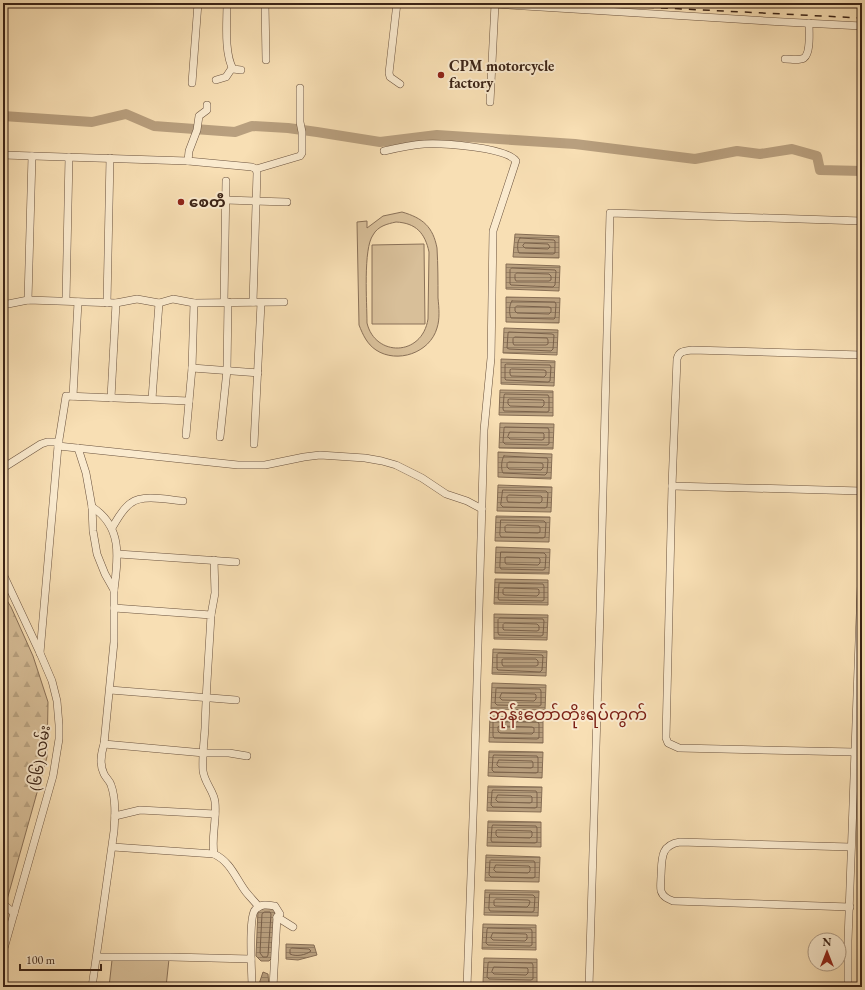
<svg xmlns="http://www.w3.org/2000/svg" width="865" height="990" font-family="'EB Garamond','Noto Sans Myanmar',serif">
<defs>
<pattern id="forest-firs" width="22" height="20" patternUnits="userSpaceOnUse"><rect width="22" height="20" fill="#d8bf99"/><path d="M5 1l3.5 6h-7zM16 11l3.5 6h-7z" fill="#baa483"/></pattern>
<pattern id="water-rules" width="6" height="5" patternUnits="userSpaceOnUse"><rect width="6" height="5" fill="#b89f7e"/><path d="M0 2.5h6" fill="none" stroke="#978166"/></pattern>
</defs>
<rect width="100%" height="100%" fill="#f8dfb4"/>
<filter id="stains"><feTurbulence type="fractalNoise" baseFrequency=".005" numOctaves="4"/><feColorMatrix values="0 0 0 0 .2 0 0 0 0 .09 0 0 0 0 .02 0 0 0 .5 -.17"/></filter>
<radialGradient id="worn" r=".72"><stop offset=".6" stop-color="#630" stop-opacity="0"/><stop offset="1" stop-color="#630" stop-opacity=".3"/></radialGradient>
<polygon fill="url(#forest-firs)" stroke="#8a7158" points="3,594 11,607 33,656 48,702 47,757 3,914"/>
<g fill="#d8bf99" stroke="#8a7158" fill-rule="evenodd">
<path d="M402 212C423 218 433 227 437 248 438 265 438 281 438 298 439 308 440 319 437 328 430 353 397 364 376 350 367 344 363 335 359 325L357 222 367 221V228L383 216ZM396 222C416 223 425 233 429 252L428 319C422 357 375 357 367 323 367 303 363 249 373 235 378 226 387 224 396 222Z"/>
<polygon points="424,244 425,324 372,324 372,245"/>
<polygon points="169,959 166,987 109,987 112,960"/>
</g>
<g fill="url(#water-rules)" stroke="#866d54">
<polygon points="515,234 559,236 559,258 513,257"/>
<polygon points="506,264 560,266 559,291 506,289"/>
<polygon points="506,297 560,298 559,323 506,322"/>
<polygon points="504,328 558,330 557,355 503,353"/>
<polygon points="501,359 555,361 554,386 501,384"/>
<polygon points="500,390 553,391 553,416 499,415"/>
<polygon points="500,423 554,424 553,449 499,448"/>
<polygon points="498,452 552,454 551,479 498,477"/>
<polygon points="498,485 552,487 551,512 497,511"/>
<polygon points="496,516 550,517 549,542 495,541"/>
<polygon points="496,547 550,549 549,574 495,573"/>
<polygon points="495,579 548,580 548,605 494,604"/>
<polygon points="494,614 548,615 547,640 494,639"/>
<polygon points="493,649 547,651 546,676 492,674"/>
<polygon points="492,683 546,685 545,710 491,709"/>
<polygon points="490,716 543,718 543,743 489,742"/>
<polygon points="489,751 543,752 542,778 488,776"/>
<polygon points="488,786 542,787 541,812 487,811"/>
<polygon points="488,821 541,822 541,847 487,846"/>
<polygon points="486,855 540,857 539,882 485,881"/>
<polygon points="485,890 539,891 538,916 484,915"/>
<polygon points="264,908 272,908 275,911 272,958 269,961 261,961 256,956 258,910"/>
<polygon points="483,924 536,925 536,950 482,949"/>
<polygon points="286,944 314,945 317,955 298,960 286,959"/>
<polygon points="484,958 537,959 537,984 483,983"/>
<polygon points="263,972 268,974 269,987 258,987"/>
</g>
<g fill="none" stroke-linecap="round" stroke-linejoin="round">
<g stroke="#7a614a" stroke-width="1">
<path d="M520 238 554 240 555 241V253L553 254 519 253C517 250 517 241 520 238Z"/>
<polygon points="525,243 548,244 550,247 548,249 525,248 523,246"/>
<polygon points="512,268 555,270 556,271 555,285 553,287 511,285 510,284 510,270"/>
<polygon points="517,273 549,274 551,276 551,280 549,281 516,281 515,279 515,275"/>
<path d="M512 301 555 302 556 304 555 318 554 319 511 318C509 314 509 304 512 301Z"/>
<polygon points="517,306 549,307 551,308 551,312 549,314 517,313 515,311 515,308"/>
<polygon points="509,332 552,334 554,335 553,349 551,351 509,349 507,348 508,334"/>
<polygon points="515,337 547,338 548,340 548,344 546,345 514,345 513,343 513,339"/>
<polygon points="507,364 550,365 551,367 550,381 548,382 506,380 505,379 505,365"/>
<polygon points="512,369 544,370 546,371 546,375 544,377 511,376 510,374 510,370"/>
<polygon points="505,394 548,395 549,397 549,411 547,412 504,411 503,409 504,396"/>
<polygon points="510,399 543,400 544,401 544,405 542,407 510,406 508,404 508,400"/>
<polygon points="505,427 548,428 549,430 549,444 547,445 505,444 503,442 504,429"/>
<polygon points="510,432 543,433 544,434 544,439 542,440 510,439 508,437"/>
<path d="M504 456 547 458 548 460 547 473 545 475 503 473C501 470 501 460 504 456Z"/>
<polygon points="509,462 541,463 543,464 543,468 541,470 509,469 507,467 507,464"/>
<polygon points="503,490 546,491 548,493 547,507 545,508 503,507 501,505"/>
<polygon points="509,495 541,496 542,497 542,501 540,503 508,502 507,500 507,497"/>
<polygon points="501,520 544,521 546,523 545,537 543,538 501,537 500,535"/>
<polygon points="507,525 539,526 540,528 540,532 538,533 506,532 505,531 505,527"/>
<polygon points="501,552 544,553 546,555 545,569 543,570 501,569 500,567"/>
<polygon points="507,557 539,558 540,559 540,563 538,565 506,564 505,562 505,558"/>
<polygon points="500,583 543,584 544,586 544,600 542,601 499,600 498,598 499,584"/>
<polygon points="505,588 538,589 539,590 539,594 537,596 505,595 503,594 503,590"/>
<polygon points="500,618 543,619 544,621 543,635 541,636 499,635 498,633 498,620"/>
<polygon points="505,623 537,624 539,626 539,630 537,631 504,630 503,629 503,625"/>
<polygon points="499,653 542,655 543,656 542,670 540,672 498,670 497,669 497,655"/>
<polygon points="504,659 536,659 538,661 538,665 536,666 503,666 502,664 502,660"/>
<polygon points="497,688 540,689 541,691 541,705 539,706 497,705 495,703 496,689"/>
<polygon points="502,693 535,694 536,695 536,699 534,701 502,700 500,698"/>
<polygon points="495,721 538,722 539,724 539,738 537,739 494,738 493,736 493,722"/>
<polygon points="500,726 532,727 534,728 534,732 532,734 500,733 498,731 498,727"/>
<polygon points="494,755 537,756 538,758 538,772 536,773 494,772 492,770 493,757"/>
<polygon points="499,760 532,761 533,763 533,767 531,768 499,767 497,765"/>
<polygon points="493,790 536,791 537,793 537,807 535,808 493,807 491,805 492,792"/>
<polygon points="498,795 531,796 532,797 532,802 530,803 498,802 496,800"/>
<polygon points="493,825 536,826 537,828 537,842 535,843 492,842 491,840 492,827"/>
<polygon points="498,830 531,831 532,832 532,836 530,838 498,837 496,835 496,831"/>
<polygon points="491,860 534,861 535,863 535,877 533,878 491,877 489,875 490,861"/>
<polygon points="496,865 529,866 530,867 530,871 528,873 496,872 494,870"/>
<polygon points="490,894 533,895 535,897 534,911 532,912 490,911 489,909"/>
<polygon points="496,899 528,900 530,901 529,905 527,907 495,906 494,905 494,901"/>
<polygon points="265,912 270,912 271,914 268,955 267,957 263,957 260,953 262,914"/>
<polygon points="488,928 531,929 532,931 532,945 530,946 488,945 486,943 487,930"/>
<polygon points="493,933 526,934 527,935 527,939 525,941 493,940 491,938"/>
<path d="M292 948 309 949 311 951C306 955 296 957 290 954V950Z"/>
<polygon points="489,962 532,963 533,965 533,979 531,980 489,979 487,977 488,964"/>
<polygon points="494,967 527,968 528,969 528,973 526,975 494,974 492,972"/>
</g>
<polyline stroke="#b89f7e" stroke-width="10" points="3,116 92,122 126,114 154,126 235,132 252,126 288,128 317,132 380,142 437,135 575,144 695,159 737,151 760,154 792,149 817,156 820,170 862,171"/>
<g stroke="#6a523e" stroke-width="8">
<g id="minor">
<path d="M227 3C227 22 224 53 233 69L241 70"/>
<polyline points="265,3 266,60"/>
<polyline points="397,3 389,73 390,77 400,84"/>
<polyline points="477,3 784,22 862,26"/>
<path d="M785 59C791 59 799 61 804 58 811 53 809 31 809 23"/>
<polyline points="216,80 226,77 232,68"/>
<polyline points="192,83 198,3"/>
<polyline points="490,102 495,4"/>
<path d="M384 151C397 148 410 145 424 144 441 143 506 147 516 161L493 231 491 358 484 430 474 789 467 987"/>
<polyline points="3,155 188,161 252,167 256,169 257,173 253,302"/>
<polyline points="188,161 189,151 197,130 199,116 207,110 207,105"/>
<polyline points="256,169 300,156 302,153 302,132 300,122 300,88"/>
<polyline points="225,200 287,202"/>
<polyline points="28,300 32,156"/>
<polyline points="66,300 69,157"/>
<polyline points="224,302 226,181"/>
<polyline points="107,303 110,158"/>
<polyline points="3,305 28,300 116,303 137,299 159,303 173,299 194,303 284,302"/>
<path d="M862 355 692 350C684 351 679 351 677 359L672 486 862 491"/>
<polyline points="192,368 258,373"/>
<polyline points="73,396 78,302"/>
<polyline points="111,398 116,303"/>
<polyline points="152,399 159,303"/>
<polyline points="186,435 192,368 194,303"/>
<polyline points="220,437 227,370 228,302"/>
<polyline points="254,444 261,303"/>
<polyline points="58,446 238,465 265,465 304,457 320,455 365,458 382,461 396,465 422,478 446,494 467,501 482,509"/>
<path d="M78 448 86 473 92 507 93 531 97 554 105 574 114 590V642L104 744C101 754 99 764 104 774 106 778 110 781 111 785 116 799 115 816 114 831L92 987"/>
<polyline points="3,468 41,444 47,442 59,442"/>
<polyline points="672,486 666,738 668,743 679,748 855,752"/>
<path d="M92 507C123 527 118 558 114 590"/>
<path d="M112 528C117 520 122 509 131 503 143 494 169 500 183 501"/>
<polyline points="118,554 236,562"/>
<polyline points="3,574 40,653 52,681 57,701 59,725 59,739 53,776 3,952"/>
<path d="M114 608 211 615C209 653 206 690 205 728 204 742 202 758 203 771 205 784 214 791 215 802 217 820 211 837 214 854 231 862 236 879 246 892 250 897 255 902 259 907"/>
<polyline points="211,615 215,593 214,560"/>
<polyline points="40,653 58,446 66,396 189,401"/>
<polyline points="110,690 236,700"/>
<polyline points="104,744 204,753 229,753 247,756"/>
<polyline points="115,816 140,810 215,814"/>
<polyline points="113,847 214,854"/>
<polyline points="3,904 14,913"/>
<path d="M850 907 673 901C668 899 663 897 661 891 660 887 661 880 661 876 662 859 660 845 680 842L851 847"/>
<polyline points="277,917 293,927"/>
<polyline points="97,957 170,957 251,959"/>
<path d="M252 987C252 974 248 918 255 910 260 903 269 905 275 906L280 914 277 917 273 987"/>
<polyline points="589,987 600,611 610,213 862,221"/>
<polyline points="848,987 848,941 862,559 862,504"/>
</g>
</g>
<use href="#minor" stroke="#faeace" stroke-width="7"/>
<polyline stroke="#3b2316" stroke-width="1.5" stroke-dasharray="7 7" stroke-linecap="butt" points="563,3 862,18"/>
</g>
<g fill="#8f2418" stroke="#faeace" stroke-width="1.5">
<circle cx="441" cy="75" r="4"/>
<circle cx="181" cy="202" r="4"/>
</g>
<g text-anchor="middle" stroke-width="4" stroke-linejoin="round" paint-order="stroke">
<g font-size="15" font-weight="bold" fill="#3b2316" stroke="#faeace" text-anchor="start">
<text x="449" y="71">CPM motorcycle<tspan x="449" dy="17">factory</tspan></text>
<text x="189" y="207">စေတီ</text>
</g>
<g font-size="15" fill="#3b2316" stroke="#faeace">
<text transform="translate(40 758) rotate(-81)" y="5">(၆၆) လမ်း</text>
</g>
<g font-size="17" fill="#7a1f14" stroke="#faeace">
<text x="568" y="720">ဘုန်းတော်တိုးရပ်ကွက်</text>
</g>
</g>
<rect width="865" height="990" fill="none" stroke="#f8dfb4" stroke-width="16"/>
<rect x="4" y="4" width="857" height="982" fill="none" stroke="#3b2316" stroke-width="2"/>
<rect x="8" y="8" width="849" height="974" fill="none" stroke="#3b2316"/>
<g transform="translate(827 952)"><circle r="19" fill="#faeace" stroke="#ae9a84"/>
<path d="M0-3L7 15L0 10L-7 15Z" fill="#8f2418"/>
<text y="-6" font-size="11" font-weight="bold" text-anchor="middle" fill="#3b2316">N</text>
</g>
<path d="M20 964v6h81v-6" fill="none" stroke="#3b2316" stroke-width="2"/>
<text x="26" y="964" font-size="12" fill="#3b2316" stroke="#faeace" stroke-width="3" paint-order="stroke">100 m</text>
<rect width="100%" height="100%" filter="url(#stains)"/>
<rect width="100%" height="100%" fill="url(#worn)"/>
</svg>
